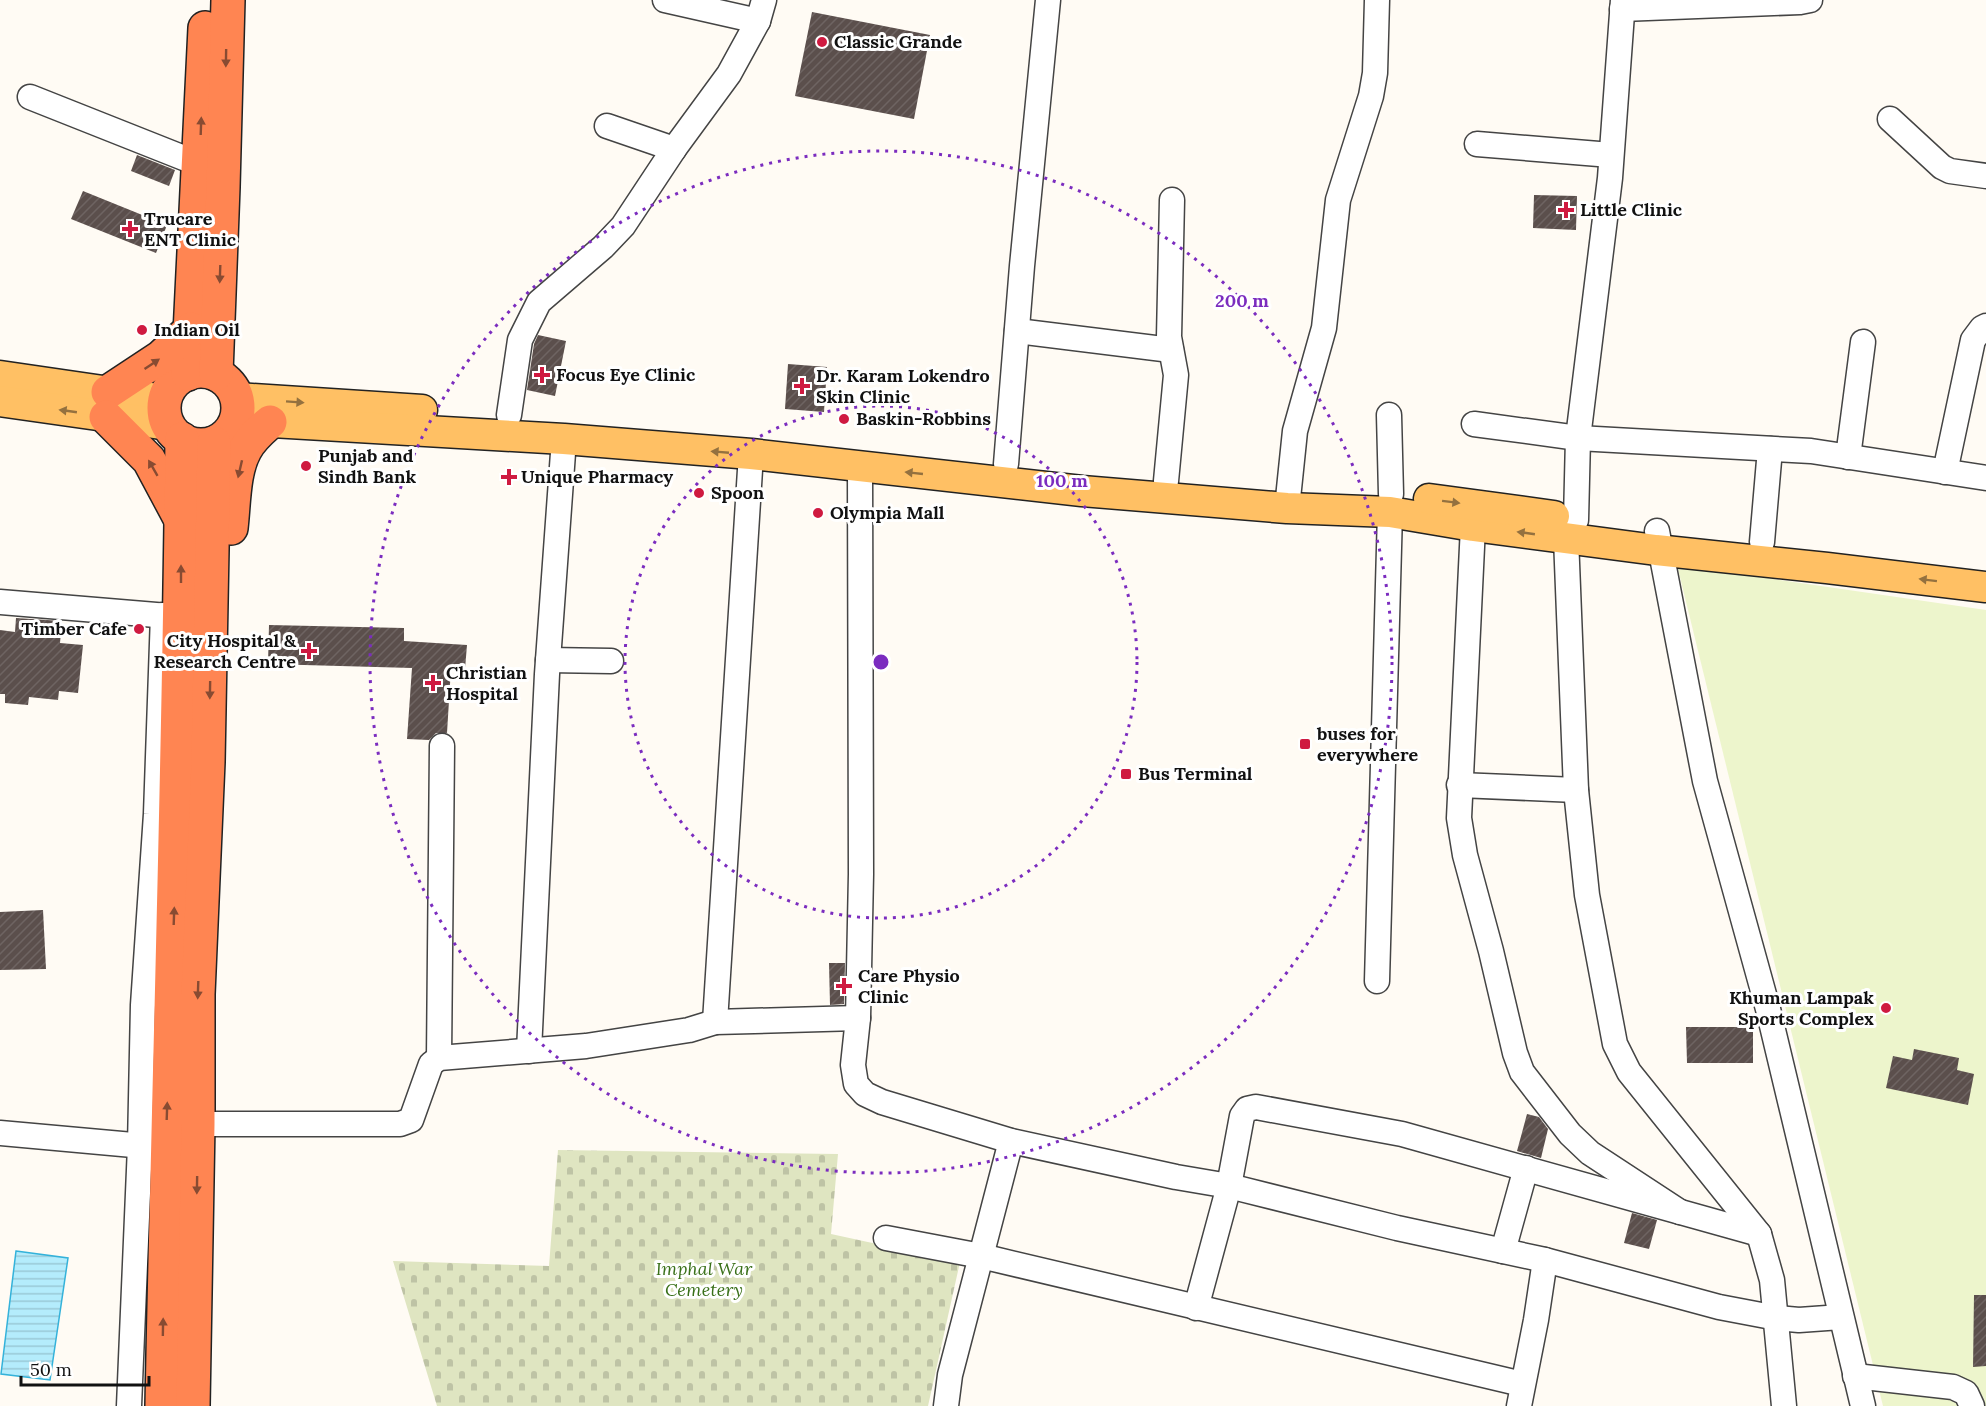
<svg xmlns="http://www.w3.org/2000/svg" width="1986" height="1406" font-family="Lora,serif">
<defs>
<pattern id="cemetery-stones" width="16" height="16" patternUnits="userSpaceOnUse" patternTransform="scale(1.5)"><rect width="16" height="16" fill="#dfe5c1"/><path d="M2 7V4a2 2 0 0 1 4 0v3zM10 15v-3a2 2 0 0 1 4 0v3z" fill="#bec3a5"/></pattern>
<pattern id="water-rules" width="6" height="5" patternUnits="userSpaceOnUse" patternTransform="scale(1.5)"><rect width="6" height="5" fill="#b4ecfc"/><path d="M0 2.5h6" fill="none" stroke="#9ac9d7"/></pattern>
<pattern id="building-hatch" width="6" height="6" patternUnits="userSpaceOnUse" patternTransform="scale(1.5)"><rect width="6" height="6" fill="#5b4f4c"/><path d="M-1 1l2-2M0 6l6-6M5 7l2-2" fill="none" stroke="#6e6462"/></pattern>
</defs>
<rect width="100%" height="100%" fill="#fffbf4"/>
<polygon fill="url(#cemetery-stones)" points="558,1150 838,1154 831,1234 960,1262 928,1406 437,1406 393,1261 549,1266"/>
<polygon fill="#edf5cc" points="1677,565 1986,610 1986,1406 1883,1406"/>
<polygon fill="url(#water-rules)" stroke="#34b2da" stroke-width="1.5" points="16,1251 68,1258 50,1380 1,1374"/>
<g fill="url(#building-hatch)">
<polygon points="812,12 930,35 914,119 795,96"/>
<polygon points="137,155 175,170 169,186 131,171"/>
<polygon points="83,191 167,225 156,253 71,219"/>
<polygon points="1534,195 1577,196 1576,230 1533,228"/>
<polygon points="538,335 566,341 555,396 527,390 534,344"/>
<polygon points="788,364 827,367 824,412 785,409"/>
<polygon points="16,618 62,621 60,643 83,645 78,693 59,691 58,700 29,697 28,705 5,703 5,694 0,694 0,630 15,632"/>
<polygon points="269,625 404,628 404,641 467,645 465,669 451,668 447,733 436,733 429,740 407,739 412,668 268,664"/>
<polygon points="43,910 46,969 0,970 0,912"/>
<polygon points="829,963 845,963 844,1004 830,1005"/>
<polygon points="1686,1027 1753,1027 1753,1063 1687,1063"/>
<polygon points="1914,1049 1959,1058 1957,1070 1974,1074 1968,1105 1886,1088 1893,1056 1912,1060"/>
<polygon points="1527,1114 1539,1117 1548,1129 1541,1158 1517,1151"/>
<polygon points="1632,1213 1657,1220 1649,1249 1624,1243"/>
<polygon points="1974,1295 1986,1295 1986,1366 1973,1367"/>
</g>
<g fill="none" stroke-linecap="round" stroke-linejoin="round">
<g stroke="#444" stroke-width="27">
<g id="minor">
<polyline points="665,0 758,21"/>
<polyline points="1622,9 1800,2 1810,0"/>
<polyline points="30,97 199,164"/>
<polyline points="1890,119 1942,167 1950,171 1986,176"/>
<polyline points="607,126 674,149"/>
<polyline points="1477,144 1611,155"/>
<polyline points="1017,331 1171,350"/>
<polyline points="509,415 520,340 539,302 603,247 623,226 674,149 729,74 758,21 764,0"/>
<polyline points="1389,415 1391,494"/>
<polyline points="1474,424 1578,438 1811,451 1986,478"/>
<polyline points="1848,457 1863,342"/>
<polyline points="1006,464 1022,266 1048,0"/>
<polyline points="860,467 861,874 858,1018 853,1065 856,1084 865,1094 882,1102 1011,1141 1176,1177 1229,1186 1397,1228 1545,1260 1719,1307 1777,1318 1799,1320 1841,1317"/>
<polyline points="1945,472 1973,340 1982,328 1986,326"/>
<polyline points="1166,481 1176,375 1169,337 1172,200"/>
<polyline points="1287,508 1295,431 1324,328 1338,200 1371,96 1375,73 1377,0"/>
<polyline points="1576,520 1578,438 1610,178 1623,0"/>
<polyline points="1473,526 1459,818 1465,855 1491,951 1515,1053 1522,1072 1570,1134 1590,1153 1680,1212"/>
<polyline points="1657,531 1705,781 1768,1009 1863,1406"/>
<polyline points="1566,538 1576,790 1587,895 1615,1044 1629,1072 1759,1234 1772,1280 1784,1406"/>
<polyline points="1762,542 1770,449"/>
<polyline points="0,602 180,617"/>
<polyline points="548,660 611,661"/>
<polyline points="1459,785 1576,790"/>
<polyline points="1377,981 1390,512"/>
<polyline points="715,1022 751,454"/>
<polyline points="529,1051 547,674 564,439"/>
<polyline points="439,1058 442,746"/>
<polyline points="198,1124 400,1124 411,1120 431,1064 439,1058 586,1046 689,1030 715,1022 858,1018"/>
<polyline points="0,1133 155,1147"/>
<polyline points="886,1238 981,1256 1522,1384"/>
<polyline points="1503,1251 1526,1168"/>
<polyline points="1196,1308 1229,1186 1242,1116 1247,1109 1256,1107 1402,1134 1759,1234"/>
<polyline points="1855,1376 1953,1387 1966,1393 1972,1406"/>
<polyline points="129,1406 140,1146 143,1005 156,814 163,615"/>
<polyline points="946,1406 950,1375 1011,1141"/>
<polyline points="1519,1406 1536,1320 1545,1260"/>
</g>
</g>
<g stroke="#222" stroke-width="33">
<g id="major">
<polyline points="0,376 165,400"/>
<polyline points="237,398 422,410"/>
<polyline points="0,401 168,425"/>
<polyline points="236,420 564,439 751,454 1082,491 1287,508 1390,512 1473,526 1656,550 1827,568 1986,587"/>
<polyline points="1429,499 1554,516"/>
</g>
</g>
<g stroke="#222" stroke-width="36">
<g id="highway">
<circle cx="201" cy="408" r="37"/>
<polyline points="188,374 205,28"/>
<polyline points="216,374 223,187 228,0"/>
<polyline points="108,392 161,357 191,329"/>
<polyline points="106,417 149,460 180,518"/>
<path d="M231 528C234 503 233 472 245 450 251 438 261 430 270 422"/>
<path d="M162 1406C168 1084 179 762 182 439"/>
<polyline points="193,1406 198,1124 198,994 208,762 214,443"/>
</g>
</g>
<use href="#minor" stroke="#fff" stroke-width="24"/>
<use href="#major" stroke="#ffc064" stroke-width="30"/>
<use href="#highway" stroke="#ff8552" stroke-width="33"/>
</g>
<defs><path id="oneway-solid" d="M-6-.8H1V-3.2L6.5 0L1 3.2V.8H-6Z" transform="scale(1.5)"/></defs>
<g fill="#884b32">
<use href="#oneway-solid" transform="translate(226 58) rotate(91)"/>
<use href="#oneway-solid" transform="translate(201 126) rotate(-88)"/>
<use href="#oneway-solid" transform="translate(220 274) rotate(92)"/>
<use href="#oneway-solid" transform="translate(152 364) rotate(-34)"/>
<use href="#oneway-solid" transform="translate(153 468) rotate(-120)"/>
<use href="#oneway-solid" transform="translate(240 469) rotate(103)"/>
<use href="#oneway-solid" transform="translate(181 574) rotate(-90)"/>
<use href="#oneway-solid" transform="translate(210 690) rotate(91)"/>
<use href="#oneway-solid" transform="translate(174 916) rotate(-88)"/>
<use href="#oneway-solid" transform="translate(198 990) rotate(92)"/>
<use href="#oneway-solid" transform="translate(167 1111) rotate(-88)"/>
<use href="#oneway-solid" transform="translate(197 1185) rotate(91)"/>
<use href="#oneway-solid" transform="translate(163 1327) rotate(-89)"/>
</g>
<g fill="#94713f">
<use href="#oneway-solid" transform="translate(295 402) rotate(4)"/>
<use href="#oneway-solid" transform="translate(68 411) rotate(-172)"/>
<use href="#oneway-solid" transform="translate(720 452) rotate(-175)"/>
<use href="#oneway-solid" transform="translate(914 473) rotate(-174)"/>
<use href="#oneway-solid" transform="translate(1451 502) rotate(7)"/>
<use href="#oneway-solid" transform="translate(1526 533) rotate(-172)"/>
<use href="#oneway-solid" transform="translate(1928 580) rotate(-173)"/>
</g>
<g fill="none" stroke="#7b2cbf" stroke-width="3" stroke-dasharray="3 6">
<circle cx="881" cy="662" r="256"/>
<circle cx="881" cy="662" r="511"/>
</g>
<g fill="#cf1a40" stroke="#fff" stroke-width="2">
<circle cx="822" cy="42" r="6"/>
<path d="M1563 201h6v6h6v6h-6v6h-6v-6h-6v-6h6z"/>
<path d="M127 220h6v6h6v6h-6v6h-6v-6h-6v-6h6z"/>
<circle cx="142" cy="330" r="6"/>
<path d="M539 366h6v6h6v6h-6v6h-6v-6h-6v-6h6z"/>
<path d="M799 377h6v6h6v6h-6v6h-6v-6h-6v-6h6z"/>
<circle cx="844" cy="419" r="6"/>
<circle cx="306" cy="466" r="6"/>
<path d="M506 468h6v6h6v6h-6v6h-6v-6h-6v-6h6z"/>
<circle cx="699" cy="493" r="6"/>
<circle cx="818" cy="513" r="6"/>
<circle cx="139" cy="629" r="6"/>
<path d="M306 642h6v6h6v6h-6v6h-6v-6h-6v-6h6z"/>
<path d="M430 674h6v6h6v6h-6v6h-6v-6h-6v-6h6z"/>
<rect x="1299" y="738" width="12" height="12" rx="3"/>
<rect x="1120" y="768" width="12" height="12" rx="3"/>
<path d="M841 977h6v6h6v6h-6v6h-6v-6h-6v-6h6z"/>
<circle cx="1886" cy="1008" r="6"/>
</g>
<g text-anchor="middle" stroke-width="6" stroke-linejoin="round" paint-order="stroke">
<g font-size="18" font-weight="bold" fill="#111" stroke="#fff" text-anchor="start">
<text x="834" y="48">Classic Grande</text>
<text x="1580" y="216">Little Clinic</text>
<text x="144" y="225">Trucare<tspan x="144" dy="21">ENT Clinic</tspan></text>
<text x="154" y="336">Indian Oil</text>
<text x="556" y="381">Focus Eye Clinic</text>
<text x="816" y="382">Dr. Karam Lokendro<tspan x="816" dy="21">Skin Clinic</tspan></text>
<text x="856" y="425">Baskin-Robbins</text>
<text x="318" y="462">Punjab and<tspan x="318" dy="21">Sindh Bank</tspan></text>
<text x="521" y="483">Unique Pharmacy</text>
<text x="711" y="499">Spoon</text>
<text x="830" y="519">Olympia Mall</text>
<text x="127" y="635" text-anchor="end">Timber Cafe</text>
<text x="296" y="647" text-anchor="end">City Hospital &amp;<tspan x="296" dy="21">Research Centre</tspan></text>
<text x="446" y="679">Christian<tspan x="446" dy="21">Hospital</tspan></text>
<text x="1317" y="740">buses for<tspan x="1317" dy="21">everywhere</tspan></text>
<text x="1138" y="780">Bus Terminal</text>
<text x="858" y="982">Care Physio<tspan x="858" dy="21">Clinic</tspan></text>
<text x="1874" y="1004" text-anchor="end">Khuman Lampak<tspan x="1874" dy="21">Sports Complex</tspan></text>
</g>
<g font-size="18" font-style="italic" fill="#397019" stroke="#fff">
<text x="704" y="1275">Imphal War<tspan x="704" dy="21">Cemetery</tspan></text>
</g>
</g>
<circle cx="881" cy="662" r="9" fill="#7b2cbf" stroke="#fff" stroke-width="3"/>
<g font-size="18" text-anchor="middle" font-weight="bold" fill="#7b2cbf" stroke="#fff" stroke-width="6" stroke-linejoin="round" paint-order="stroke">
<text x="1242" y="307">200 m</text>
<text x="1062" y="487">100 m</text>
</g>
<path d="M21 1376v9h128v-9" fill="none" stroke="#111111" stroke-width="3"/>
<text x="30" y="1376" font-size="18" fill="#111111" stroke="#ffffff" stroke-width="4.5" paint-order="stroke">50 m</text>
</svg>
